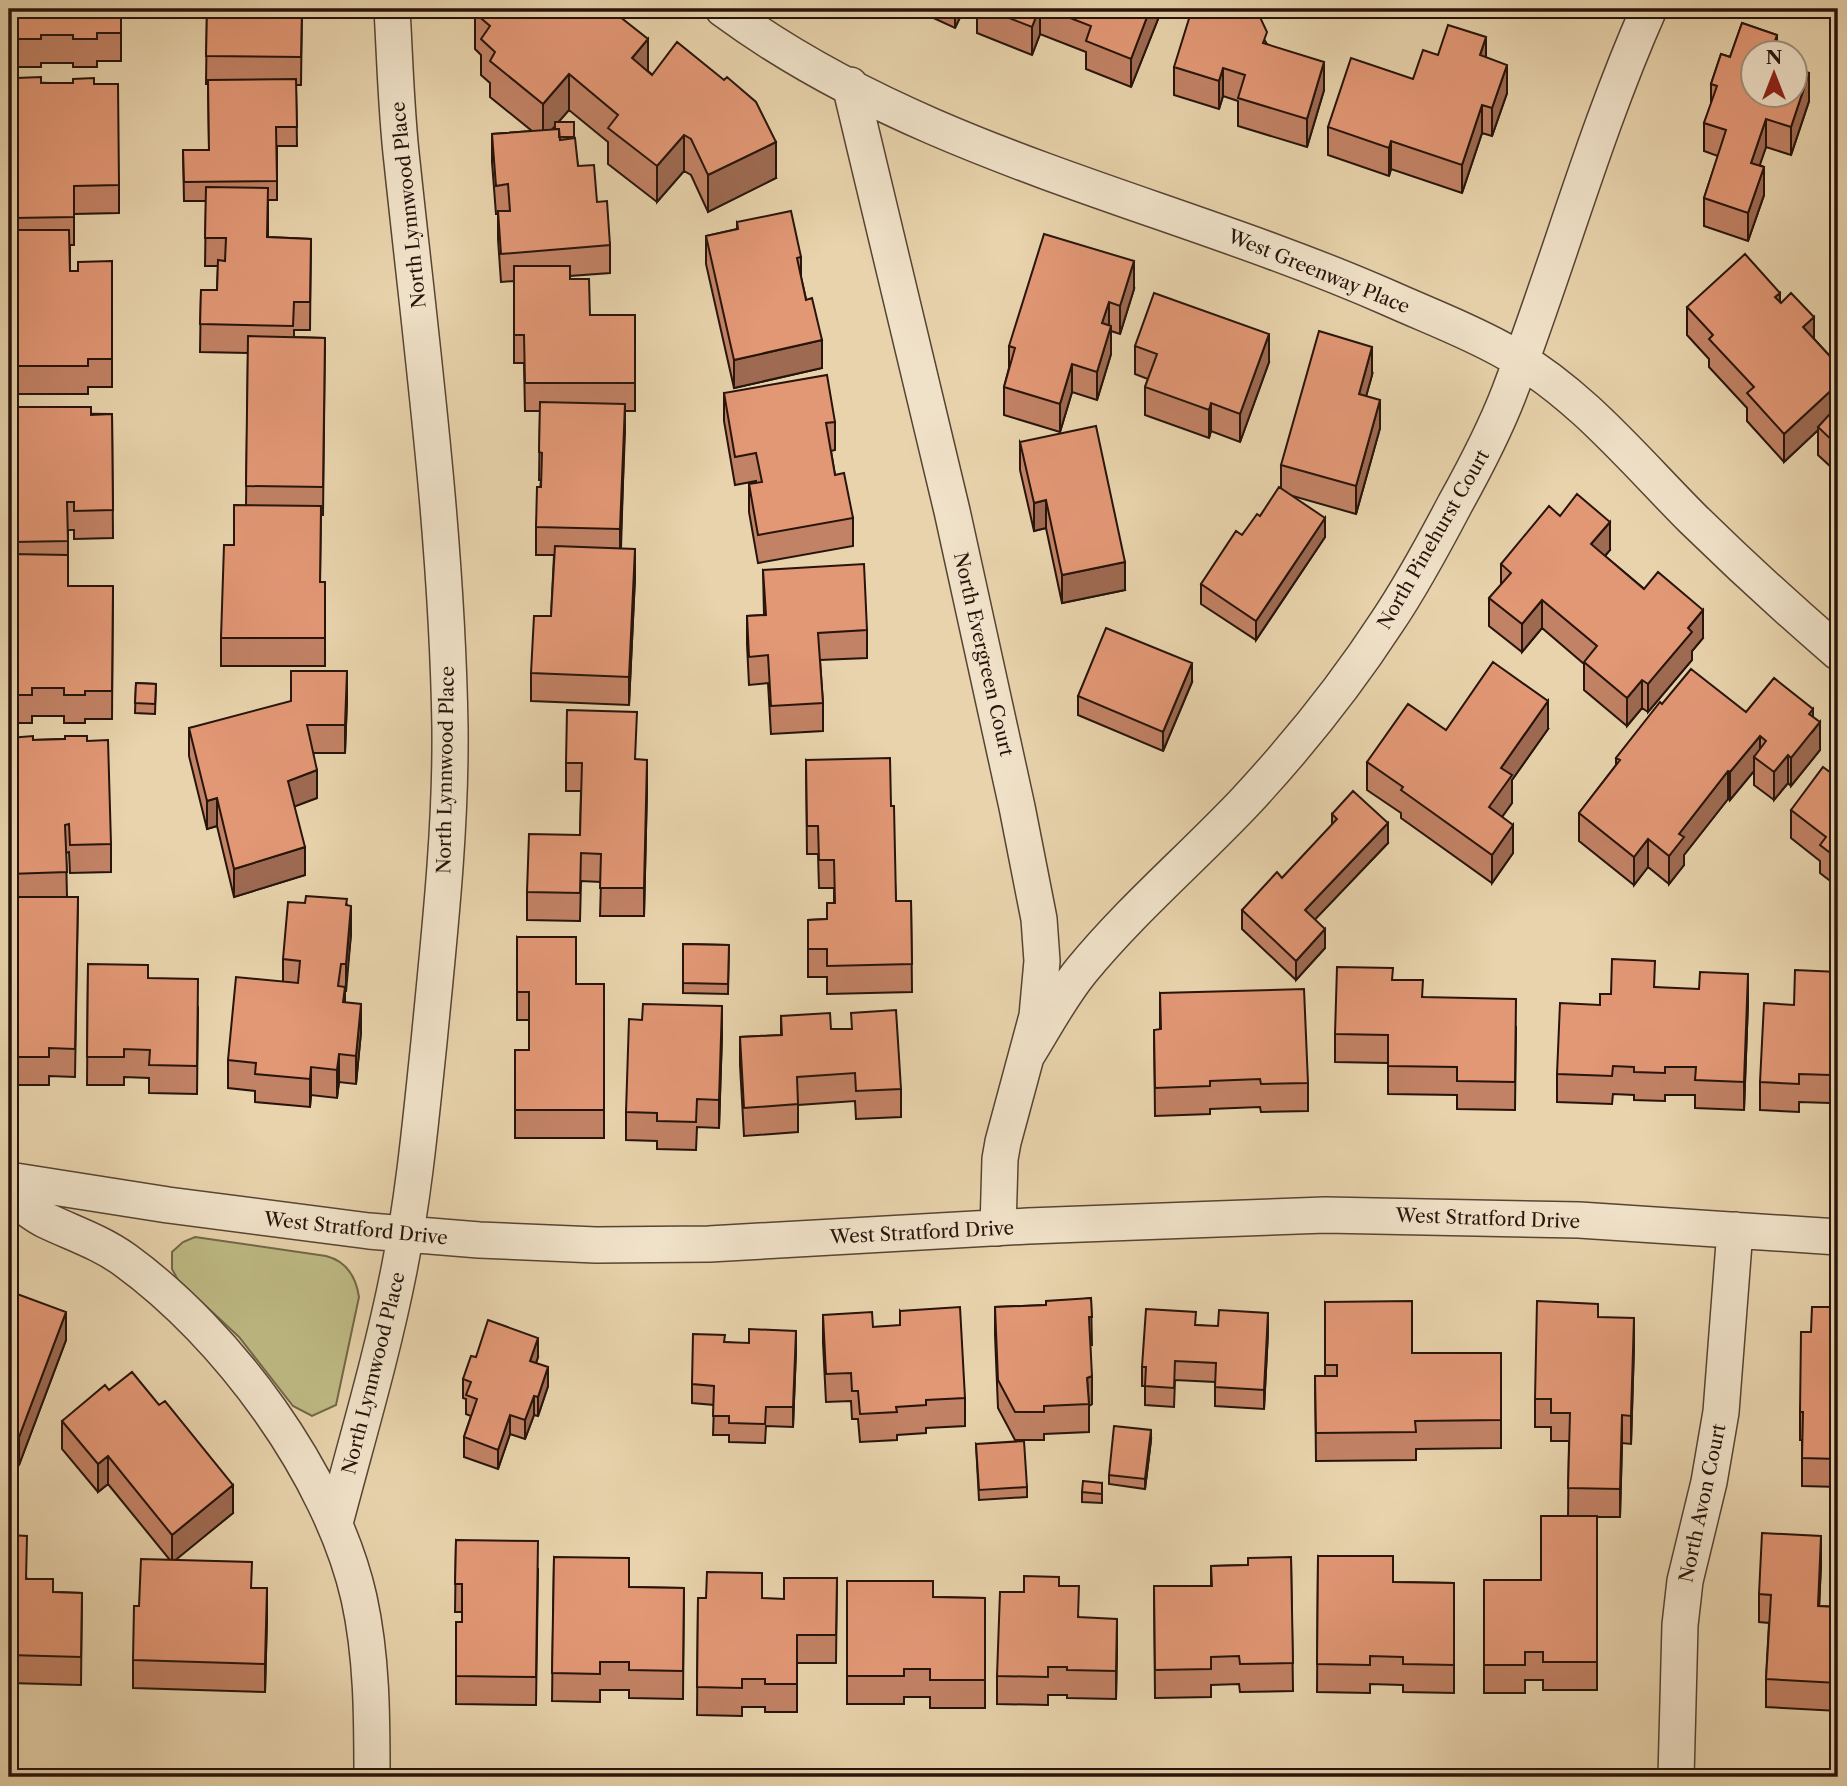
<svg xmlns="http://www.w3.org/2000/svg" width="1847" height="1786" font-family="'Libre Caslon Text',serif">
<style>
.green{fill:#beba84;stroke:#726748;stroke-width:2}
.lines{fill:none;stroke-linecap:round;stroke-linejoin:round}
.minor-casing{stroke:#574433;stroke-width:38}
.minor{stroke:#f0e2c9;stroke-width:35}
.wall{fill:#c28265;stroke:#27140b;stroke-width:2}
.shaded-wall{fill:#9e6a52;stroke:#27140b;stroke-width:2}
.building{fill:#e29775;stroke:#27140b;stroke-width:2}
.labels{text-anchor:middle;stroke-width:5;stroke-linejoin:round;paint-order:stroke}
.street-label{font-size:19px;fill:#27140b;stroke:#f0e2c9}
</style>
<rect width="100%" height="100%" fill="#e8d3ac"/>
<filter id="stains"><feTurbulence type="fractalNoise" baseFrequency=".00286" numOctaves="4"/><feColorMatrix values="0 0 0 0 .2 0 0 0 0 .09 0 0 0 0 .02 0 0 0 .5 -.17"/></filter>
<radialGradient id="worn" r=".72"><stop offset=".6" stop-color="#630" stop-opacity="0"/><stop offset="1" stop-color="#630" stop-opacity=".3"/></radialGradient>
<path class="green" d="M195,1237L326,1256C346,1261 356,1277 359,1297L336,1405L312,1416L293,1406L239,1337L178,1280L172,1269V1252L183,1242Z"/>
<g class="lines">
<defs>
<path id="minor" d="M723,9C921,155 1168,201 1389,298C1429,316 1470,331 1508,353C1579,392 1636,462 1693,519C1740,565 1788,609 1838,652
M850,85L952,511L1017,807L1039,919L1042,961L1037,1016L1003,1142L1000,1159L998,1228
M1027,1055C1045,1026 1060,997 1081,971C1131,910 1191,859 1245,802C1296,747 1346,685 1387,622C1412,585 1434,544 1455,504C1475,468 1494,432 1509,393C1558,265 1594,133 1649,9
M9,1180L168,1205L369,1231L479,1240L596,1245L709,1244L1028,1226L1325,1215L1579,1220L1838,1237
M9,1197C22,1203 32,1214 45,1220C72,1233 100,1242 125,1260C227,1334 331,1474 359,1598C372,1657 372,1717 372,1777
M335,1523C357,1439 382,1356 399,1270C414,1195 421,1118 429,1042C439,938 451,832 450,728C447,538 422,351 402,162C396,111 395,60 392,9
M1676,1777L1680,1625L1685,1581L1709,1482L1721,1412L1735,1230"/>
</defs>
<use href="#minor" class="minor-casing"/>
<use href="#minor" class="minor"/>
</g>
<path class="wall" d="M9,9H121V61H97V67H73V63H41V67H17V60H9Z
M207,9H302L301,85H296L297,146H277V200H268V237L311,239L310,330H294V337L325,338L323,515H321L320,582H325V666H221V638L234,545L246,505L248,353L200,352L201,290H217L218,266H205L206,201H184L183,150H209L208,84H206Z
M476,9H610L648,71L776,178L708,212L691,175L684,171L657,202L608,164V142L569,110L558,122H574V139L578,166L597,202L610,245V273L570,276V279L590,315H635V411H625L621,549L635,577L629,705L531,701V673L551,616L554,555H536V527L541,480H539L540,411H525L524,363H514V281L501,282L498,239V214H496L492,162V134L532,131L490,97V83L481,75V55L475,49V13Z
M914,9H964L955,28Z
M977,9H1162L1131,87L1086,69V52L1040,34L1032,55L977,33Z
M1247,9V11L1267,44L1324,90L1307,147L1238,126V101L1223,96L1219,109L1174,95V67Z
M1742,23L1777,35V52H1753V94H1795V69L1809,73V101L1791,155L1766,147L1759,165L1764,167V195L1748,241L1704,226V198L1718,156L1704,151V123L1711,104V84L1721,54L1730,57Z
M1438,55L1486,57L1507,93L1492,136L1482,133L1462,193L1391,169L1389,176L1328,155V127L1413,79Z
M9,82L94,84L119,185V213L74,214V245H70V271H78L112,261V387H88V394H16V386H9V281H15L14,194H9Z
M737,222L801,257V277L822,368L734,388L706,264V236L737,229Z
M1134,289L1120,334L1111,331V354L1097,400L1072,392L1060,432L1004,415V387L1009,368V346Z
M1780,302L1838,365V503L1831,497L1832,468L1818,455V430L1784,462L1747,421V408L1709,367V359L1687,335V307Z
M1135,346L1269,362L1240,442L1211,431L1209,438L1145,415V387L1148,379L1135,374Z
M1372,375L1366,396L1380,428L1356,514L1293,496L1325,537L1256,640L1201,604V584L1242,535L1260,516L1281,488V465Z
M724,393L835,422V450L831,451L835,475L853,518V546L758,563L749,512V484L756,483V481L735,485L724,421Z
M9,413L112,414L113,538L74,539V530H68V586H113L112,719H85V723H64V716H32V723H10V718H9V605L14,554L13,519H9Z
M1020,442L1125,590L1062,603L1046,528L1034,531L1020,470Z
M1560,516L1610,550L1605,556L1703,638L1692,651V660L1648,712L1642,708L1627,726L1584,690V664L1542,628L1522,652L1489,626V598L1501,585V564Z
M763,570L867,630V658L820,660L823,703V731L771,734L768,683L749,685L747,644V616L764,615Z
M1192,682L1163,751L1078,715V696Z
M136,683L156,684L155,714L135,713Z
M347,699L345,753H313L317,798L294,806L305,875L234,897L217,826L207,829L189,756V728Z
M1662,704L1746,712L1813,716L1820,750L1791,786L1788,783L1774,800L1754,785V771L1730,800L1728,799L1684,855V865L1669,884L1648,867L1634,885L1579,841V813L1616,765V758Z
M1548,729L1512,780V803L1502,817L1513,853L1492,883L1401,818V813L1367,790V762L1446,730Z
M9,738L33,740L65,739L87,741L111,844V872L70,873L69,852L66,853L67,897H78L75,1077L49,1076V1085H9Z
M636,759L647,788L644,916H600L601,882L581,881L580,921L527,920V892L580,835L581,791H566V763Z
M806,760L891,806L896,901H911L912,992L827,994V977H808V920L827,919V903H834V888H819L818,854H807Z
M1838,778V887L1820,873V861L1791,838V810Z
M1332,814L1388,843L1315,919L1325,948L1296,980L1242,929V910L1282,878L1332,825Z
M347,905L351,934L345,992V1003L361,1032L356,1084L339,1082L337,1098L311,1095L310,1107L255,1102V1091L228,1088V1060L283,981V959Z
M517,937L576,984H604V1138H515V1050H529V1020H517Z
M683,944L729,945L728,994L683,993Z
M88,964L148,978L198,1007L197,1094L149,1093V1078L124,1077V1085H87Z
M1838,972V1113H1830V1103L1799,1102V1112L1760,1110V1082L1794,1005Z
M1393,980L1423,997L1516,1027L1515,1110L1457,1109V1095L1388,1094V1063L1335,1062V1034Z
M1655,987L1748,1002L1744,1110L1695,1108V1095H1665V1101L1634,1100V1095L1613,1094L1612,1104L1557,1102V1074L1600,1005L1611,994Z
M1160,993L1308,1083V1111L1261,1112L1260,1107L1210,1109V1114L1155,1116L1154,1030H1160Z
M781,1016L831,1029L901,1089V1117L856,1119L855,1101L798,1105V1132L744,1136L740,1065V1037L781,1035Z
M722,1034L719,1128L697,1127L696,1150L657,1149V1141L626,1140V1112Z
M9,1291L66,1340L19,1465L9,1461Z
M1091,1298L1092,1345H1090L1092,1404L1089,1406V1432L1044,1434V1440H1015L998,1408L995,1335V1307L1046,1305Z
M1325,1302L1412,1353H1501V1448L1416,1449V1460L1316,1461L1315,1376H1325Z
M1838,1307V1487L1802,1486V1440H1800V1412L1811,1332Z
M900,1311L965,1398V1426L926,1428V1433L897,1435V1440L860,1442L858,1419H852L851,1401L826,1402L823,1343V1315L873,1327L900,1326Z
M1598,1317L1634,1346L1631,1444L1622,1443L1620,1517H1597V1690H1543V1680H1525V1693H1484V1580H1541L1568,1516L1569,1441H1551V1427H1535V1399Z
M1196,1325L1268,1332L1264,1409L1215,1406V1382L1175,1380L1174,1407L1145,1405V1386H1142V1367Z
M725,1342L796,1350L793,1427L766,1426L765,1443L729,1442V1435H713L714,1405L692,1403V1384Z
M476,1357H538L536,1363L548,1386L538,1416L534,1415L525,1439L510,1434L498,1469L464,1457V1437L471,1416L466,1414V1399L463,1398V1379Z
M109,1390L233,1513L174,1560L252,1588L267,1616L265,1692L133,1688V1660L139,1606L170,1560L108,1484L98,1492L62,1449V1421Z
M1151,1440L1145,1489L1109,1484V1475Z
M976,1444L1027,1487V1497L979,1500Z
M1102,1483V1503L1082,1502V1492Z
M9,1535L27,1579L53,1592L82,1593L81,1685L9,1683Z
M456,1540L538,1569L536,1705L456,1704V1622H462V1612H455Z
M1318,1556L1393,1582L1454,1583V1693L1403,1692V1685L1370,1684V1693L1317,1692Z
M554,1557L629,1587L684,1588L683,1699L629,1698V1690H600V1702L552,1701Z
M1291,1557L1293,1691L1240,1692L1239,1684L1211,1685V1697L1155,1698L1154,1586H1211V1566L1248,1565Z
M1821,1564L1819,1606L1838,1607V1711L1766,1707V1679L1769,1623L1759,1622V1594Z
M837,1578L836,1663H797V1712H765V1707H742V1716L697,1715L698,1598L784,1599Z
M847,1581L933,1597L985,1598V1708H930V1697H904V1704H847Z
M1059,1586L1079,1617L1117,1647L1116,1699L1067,1698V1695H1048V1705L997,1704V1676L1024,1592Z"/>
<path class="shaded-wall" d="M955,9H964L955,28Z
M1039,9H1040V34L1032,55V27Z
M1150,9H1162L1131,87V59Z
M1777,35V52H1771Z
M1486,37V65L1480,55Z
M648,39V76L632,58Z
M1324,62V90L1307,147V119Z
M1507,65V93L1492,136V108Z
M1223,68V96L1219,109V81Z
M1809,73V101L1791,155V127Z
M569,74V110L543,140V104Z
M1482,105V133L1462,193V165Z
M1766,119V147L1751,191V163Z
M684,135V171L657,202V166Z
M1391,141V169L1389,176V148Z
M776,142V178L708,212V175Z
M1764,167V195L1748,241V213Z
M1134,261V289L1120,334V306Z
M1780,293V321L1775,297Z
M1109,302V330L1102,323Z
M1814,317V345L1803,327Z
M1111,326V354L1097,400V372Z
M1269,334V362L1240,442V414Z
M822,340V368L734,388V360Z
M1372,347V375L1359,422V394Z
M1072,364V392L1060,432V404Z
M1838,384V412L1818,427V430L1784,462V434Z
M1380,400V428L1356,514V486Z
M1211,403V431L1209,438V410Z
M625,404V432L620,557V529Z
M1046,500V528L1034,531V503Z
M1325,518V537L1256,640V621Z
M1610,522V550L1591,572V544Z
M635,549V577L629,705V677Z
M1125,562V590L1062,603V575Z
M1542,600V628L1522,652V624Z
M1703,610V638L1692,651V660L1648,712V684L1688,628Z
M1192,663V682L1163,751V732Z
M347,671V699L345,753V725Z
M1642,680V708L1627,726V698Z
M1548,701V729L1512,780V803L1489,835V807L1501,768Z
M1813,709V731L1820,722V750L1791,786V758L1809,714Z
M1760,736V761L1754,757V771L1730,800V772Z
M1788,755V783L1774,800V772Z
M647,760V788L644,916V888Z
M317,770V798L288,809V781Z
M1728,771V799L1684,855V865L1669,884V856L1679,834Z
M217,798V826L207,829V801Z
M1388,823V843L1305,930V910Z
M1513,825V853L1492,883V855Z
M1648,839V867L1634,885V857Z
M305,847V875L234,897V869Z
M351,906V934L346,992V964Z
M1325,929V948L1296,980V961Z
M1748,974V1002L1744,1110V1082Z
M361,1004V1032L356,1084V1056Z
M722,1006V1034L719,1128V1100Z
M339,1054V1082L337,1098V1070Z
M311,1067V1095L310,1107V1079Z
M66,1312V1340L19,1465V1437Z
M1268,1313V1332L1264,1409V1390Z
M1634,1318V1346L1631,1444V1416Z
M796,1331V1350L793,1427V1407Z
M538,1338V1357L530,1380V1361Z
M548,1367V1386L538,1416V1397Z
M1092,1376V1404L1089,1406L1087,1378Z
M534,1396V1415L525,1439V1420Z
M510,1415V1434L498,1469V1450Z
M1622,1415V1443L1620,1517V1489Z
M1151,1430V1440L1145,1489V1479Z
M108,1456V1484L98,1492V1464Z
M233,1485V1513L172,1563V1535Z
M1821,1536V1564L1818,1634V1606Z
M267,1588V1616L265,1692V1664Z
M1117,1619V1647L1116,1699V1671Z"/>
<path class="building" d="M9,9H121V33H97V39H73V35H41V39H17V32H9Z
M207,9H302L301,57L206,56Z
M478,9H610L648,39L632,58L652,75L677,42L724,80L727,77L756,102L776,142L708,175L691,139L684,135L657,166L608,128L618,115L569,74L543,104L490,61L495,52L481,39L490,26L475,13Z
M986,9H1039L1032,27Z
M1047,9H1150L1131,59L1086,41L1091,26Z
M1192,9H1241L1259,15L1267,32L1263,43L1324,62L1307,119L1238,98L1245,75L1223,68L1219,81L1174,67Z
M1742,23L1777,35L1771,52H1753V94H1795V69L1809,73L1791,127L1766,119L1751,163L1764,167L1748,213L1704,198L1726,130L1704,123L1717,86L1711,84L1721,54L1730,57Z
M1448,25L1486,37L1480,55L1507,65L1492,108L1482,105L1462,165L1391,141L1389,148L1328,127L1351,58L1413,79L1423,50L1438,55Z
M41,77V83H73V79L94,78V84H118L119,185L74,186V217L14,218V166H9V82H17V78Z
M296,79L297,127H276L277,181L184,182L183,150H209L208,80Z
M555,122H574V137H559V129H555Z
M559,129L560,140L575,138L578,166L594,165L597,202L607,201L610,245L501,254L498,211H510L508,184L496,186L492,134Z
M206,187L268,188L267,237L311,239L310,302H294L293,326L200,324L201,290H217L218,260L225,261L226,238H205Z
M791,211L801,257L797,258L806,300L812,298L822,340L734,360L706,236L738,229L737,222Z
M14,230H69L70,271H78V262L112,261V359H88V366H16V358H9V281H15Z
M1044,234L1134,261L1120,306L1109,302L1102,323L1111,326L1097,372L1072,364L1060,404L1004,387L1015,348L1009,346Z
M1745,254L1780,293L1775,297L1781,303L1791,293L1814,317L1803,327L1838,365V384L1784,434L1747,393L1754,387L1709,339L1713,335L1687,307Z
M514,266H570V279H589L590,315H635V383H525L524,335H514Z
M1154,293L1269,334L1240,414L1211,403L1209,410L1145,387L1157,354L1135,346Z
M1319,331L1372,347L1359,394L1380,400L1356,486L1281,465Z
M248,336L325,338L323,487L246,486Z
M827,375L835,422L826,423L835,475L844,473L853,518L758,535L749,484L762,482L756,453L735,457L724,393Z
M540,402L625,404L620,529L536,527L537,487H541L542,453L539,452Z
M1838,405V446L1818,427Z
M15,407H91V415L112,414L113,510L74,511V502H67L68,541L14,542L13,491H9V413H15Z
M1096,426L1125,562L1062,575L1046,500L1034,503L1020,442Z
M1838,462V475L1831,469Z
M1279,487L1325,518L1256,621L1201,584L1236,531L1242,535L1257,514L1260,516Z
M1577,494L1610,522L1591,544L1644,589L1658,572L1703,610L1688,628L1692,632L1648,684L1642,680L1627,698L1584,662L1597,646L1542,600L1522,624L1489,598L1511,573L1501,564L1549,506L1560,516Z
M234,505L321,506L320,582H325V638H221L224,545H234Z
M555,546L635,549L629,677L531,673L534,616H551Z
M10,554L68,555V586H113L112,691H85V695H64V688H32V695H10V690H9V605Z
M864,564L867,630L818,633L823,703L771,706L768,655L749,657L747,616L766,615L763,570Z
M1106,628L1192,663L1163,732L1078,696Z
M1493,662L1548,701L1501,768L1512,775L1489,807L1513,825L1492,855L1401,790L1403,787L1367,762L1408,704L1446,730Z
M1691,669L1746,712L1774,678L1813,709L1809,714L1820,722L1791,758L1788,755L1774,772L1754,757L1766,741L1760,736L1730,772L1728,771L1679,834L1684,837L1669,856L1648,839L1634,857L1579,813L1620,760L1616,758L1660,702L1662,704Z
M291,671H347L345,725H307L317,770L288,781L305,847L234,869L217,798L207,801L189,728L291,701Z
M136,683L156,684L155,704L135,703Z
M567,710L637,712L635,759L647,760L644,888H600L601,854L581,853L580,893L527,892L529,834L580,835L582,763H566Z
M33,736V740L65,739V736H87V741L108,740L111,844L70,845L69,824L65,825L67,872L9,874V738Z
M890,758L891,806H894L896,901H911L912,964L827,966V949H808V920L827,919V903H835L834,860H819L818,826H807L806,760Z
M1823,767L1838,778V859L1820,845L1826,837L1791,810Z
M1353,791L1388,823L1305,910L1325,929L1296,961L1242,910L1277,872L1282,878L1337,819L1332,814Z
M306,896L347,899L346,905L351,906L346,964H341L338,986L345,987L343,1002L361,1004L356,1056L339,1054L337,1070L311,1067L310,1079L255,1074L256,1063L228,1060L236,977L298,983L300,961L283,959L288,902L305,903Z
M9,897H78L75,1049L49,1048V1057H9Z
M517,937H576V984H604V1110H515V1050H529V992H517Z
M683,944L729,945L728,984L683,983Z
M1612,959L1655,961L1654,987L1699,989L1700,972L1748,974L1744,1082L1695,1080L1696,1067H1665V1073L1634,1072V1067L1613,1066L1612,1076L1557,1074L1560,1003L1600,1005V994H1611Z
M88,964L148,965V978L198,979L197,1066L149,1065L150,1050L124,1049V1057H87Z
M1337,967L1393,968L1392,980H1423L1422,997L1516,999L1515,1082L1457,1081V1067L1388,1066V1035L1335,1034Z
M1795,970L1838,972V1085H1830V1075L1799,1074V1084L1760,1082L1764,1003L1794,1005Z
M1304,989L1308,1083L1261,1084L1260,1079L1210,1081V1086L1155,1088L1154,1030L1161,1029L1160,993Z
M643,1004L722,1006L719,1100L697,1099L696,1122L657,1121V1113L626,1112L629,1019L642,1020Z
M896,1010L901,1089L856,1091L855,1073L797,1077L798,1104L744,1108L740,1037L782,1035L781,1016L830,1013L831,1029H852L851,1013Z
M9,1291L66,1312L19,1437L9,1433Z
M1091,1298L1092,1317H1089L1092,1376L1087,1378L1089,1404L1044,1406V1412H1015L998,1380L995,1307L1046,1305V1301Z
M1412,1301V1353H1501V1420L1415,1421L1416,1432L1316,1433L1315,1376H1337V1365H1325V1302Z
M1537,1301L1598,1304V1317L1634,1318L1631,1416L1622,1415L1620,1489L1568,1488L1570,1413H1551V1399H1535Z
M960,1307L965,1398L926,1400V1405L896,1407L897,1412L860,1414L858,1391H852L851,1373L826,1374L823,1315L872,1312L873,1327L900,1325V1311Z
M1812,1307H1838V1459L1802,1458L1803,1412H1800L1801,1332H1811Z
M1146,1309L1196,1312L1195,1325L1218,1326L1219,1310L1268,1313L1264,1390L1215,1387L1216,1363L1175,1361L1174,1388L1145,1386L1146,1367H1142Z
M488,1320L538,1338L530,1361L548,1367L538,1397L534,1396L525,1420L510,1415L498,1450L464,1437L477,1399L466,1395L471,1382L463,1379L471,1356L476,1357Z
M749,1329L796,1331L793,1407H766L765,1424L729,1423V1416H713L714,1386L692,1384L693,1334L725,1335L724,1342L749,1343Z
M132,1372L159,1405L165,1401L233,1485L172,1535L108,1456L98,1464L62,1421L105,1385L109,1390Z
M1114,1426L1151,1430L1145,1479L1109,1475Z
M1024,1441L1027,1487L979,1490L976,1444Z
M1083,1481L1102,1483V1494L1082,1492Z
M1541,1516H1597V1662H1543V1652H1525V1665H1484V1580H1541Z
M1762,1533L1821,1536L1818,1606L1838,1607V1683L1766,1679L1771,1595L1759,1594Z
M9,1535L27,1536L26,1579H53V1592L82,1593L81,1657L9,1655Z
M456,1540L538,1541L536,1677L456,1676V1622H462V1584H455Z
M1318,1556H1393V1582L1454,1583V1665L1403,1664V1657L1370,1656V1665L1317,1664Z
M554,1557L629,1558V1587L684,1588L683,1671L629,1670V1662H600V1674L552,1673Z
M1291,1557L1293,1663L1240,1664L1239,1656L1211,1657V1669L1155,1670L1154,1586H1212L1211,1566L1248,1565V1558Z
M141,1559L252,1562L251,1588H267L265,1664L133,1660L134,1606H139Z
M707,1572L762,1573V1598L784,1599V1578H837L836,1635H797V1684H765V1679H742V1688L697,1687L698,1598H706Z
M1024,1576L1059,1577V1586H1079L1078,1617L1117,1619L1116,1671L1067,1670V1667H1048V1677L997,1676L1000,1592H1024Z
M847,1581H933V1597L985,1598V1680H930V1669H904V1676H847Z"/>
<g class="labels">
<g class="street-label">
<text transform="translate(408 205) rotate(-96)" y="7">North Lynnwood Place</text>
<text transform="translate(1319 271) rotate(22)" y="7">West Greenway Place</text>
<text transform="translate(1433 539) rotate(-60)" y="7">North Pinehurst Court</text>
<text transform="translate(984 654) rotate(77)" y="7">North Evergreen Court</text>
<text transform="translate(445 770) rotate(-89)" y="7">North Lynnwood Place</text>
<text transform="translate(1488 1218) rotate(2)" y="7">West Stratford Drive</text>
<text transform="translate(356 1228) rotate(6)" y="7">West Stratford Drive</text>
<text transform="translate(922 1232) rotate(-3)" y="7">West Stratford Drive</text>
<text transform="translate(373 1373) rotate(-76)" y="7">North Lynnwood Place</text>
<text transform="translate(1702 1503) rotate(-78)" y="7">North Avon Court</text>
</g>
</g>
<rect width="1847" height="1786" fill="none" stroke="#e8d3ac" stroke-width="35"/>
<rect x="10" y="10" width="1826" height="1765" fill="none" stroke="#27140b" stroke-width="3.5"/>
<rect x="18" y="18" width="1812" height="1751" fill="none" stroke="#27140b" stroke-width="2"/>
<g transform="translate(1774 74)"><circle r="33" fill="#f0e2c9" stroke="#a0907d" stroke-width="2"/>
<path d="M0-5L12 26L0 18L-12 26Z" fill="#8f2418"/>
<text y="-10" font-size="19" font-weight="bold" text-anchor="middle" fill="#27140b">N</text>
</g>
<rect width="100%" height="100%" filter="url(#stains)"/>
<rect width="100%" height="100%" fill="url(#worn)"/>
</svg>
